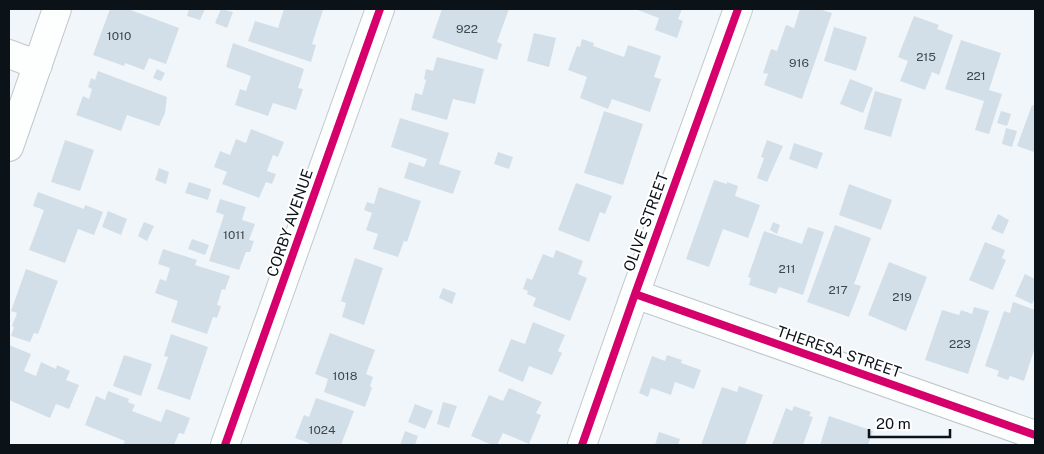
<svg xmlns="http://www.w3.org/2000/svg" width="1044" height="454" font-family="'Public Sans',sans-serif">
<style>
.building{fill:#d3dfe8}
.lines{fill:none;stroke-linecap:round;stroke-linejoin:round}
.minor-casing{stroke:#c2c8cd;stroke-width:30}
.minor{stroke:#fdfefe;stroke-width:28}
.cycleway-casing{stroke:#fff;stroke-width:11}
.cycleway{stroke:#d6006c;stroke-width:8}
.labels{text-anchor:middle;stroke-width:4;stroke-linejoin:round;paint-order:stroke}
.number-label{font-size:12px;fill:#3d464d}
.street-label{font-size:15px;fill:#0b1319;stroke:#fff}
</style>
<rect width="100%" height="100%" fill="#f1f6fa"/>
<path class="building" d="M110,9H128L179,28L166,64L149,58L144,70L125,63L124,66L93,55Z
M189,9H205L200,20L187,16Z
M221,9L233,12L227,28L215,23Z
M284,9L323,10L312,44L316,45L311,62L248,41L255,21L278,28Z
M442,9H509L497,42L502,44L497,60L432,38Z
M635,9H682L678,19L683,21L677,38L655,30L659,18Z
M800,9H819L832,13L802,99L764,85L768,74L763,73L771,49L777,51L786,25L794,28Z
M914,16L939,25L937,29L953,35L939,75L932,72L925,90L900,81L908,61L898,57Z
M834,27L867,37L856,71L824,61Z
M534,33L556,38L549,67L527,61Z
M582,39L594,43L593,46L624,57L628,45L661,56L654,77L661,79L650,112L612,99L608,109L580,98L587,77L568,70L577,46L580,47Z
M961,40L1001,53L989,90L1002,94L989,134L975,130L984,101L945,89Z
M233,43L304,69L298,88L303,89L296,110L273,103L268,116L235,105L240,89L246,91L251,76L226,67Z
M437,57L484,69L475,104L453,99L447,120L411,110L415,93L422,95L426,80L424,79L426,69L433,71Z
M157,69L165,73L161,81L153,78Z
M98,71L167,97L165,113L159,126L127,115L121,131L76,115L83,96L89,99L92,89L88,87L91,78L95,80Z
M850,79L873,88L863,113L840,104Z
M875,91L902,99L891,137L864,129Z
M1032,105L1035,106V147L1034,152L1017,146Z
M604,111L643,124L623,185L584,173Z
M1001,111L1011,114L1007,126L997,123Z
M400,118L449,133L439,164L461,171L453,194L404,178L409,162L424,167L427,159L391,147Z
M1006,128L1017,131L1012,147L1002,144Z
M251,129L284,142L278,157L273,155L267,171L276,174L272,184L266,182L259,198L222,184L227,172L214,167L220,151L230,155L236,139L246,143Z
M65,140L94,150L80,191L51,182Z
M767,140L783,146L767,182L757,178L764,158L761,157Z
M794,143L823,153L817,169L789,159Z
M498,152L513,157L509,169L494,164Z
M159,168L169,172L166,184L155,180Z
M714,180L727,184V182L738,186L735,196L760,205L748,238L723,229L709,267L686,259Z
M189,182L211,189L208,200L185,193Z
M576,183L612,196L605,214L600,212L589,242L558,230Z
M849,184L892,200L881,230L839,215Z
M379,187L421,201L407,242L404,241L398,257L373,249L378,234L366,230L372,213L364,210L367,202L374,204Z
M38,192L84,209L85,205L103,212L94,235L78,229L65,263L29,250L44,210L33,206Z
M220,199L246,207L242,220L255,224L249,240L254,241L250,252H246L239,270L209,261L224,215L216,212Z
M108,211L127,219L121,235L102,227Z
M998,214L1009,220L1003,234L991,229Z
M144,222L154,226L147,241L138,236Z
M773,222L780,225L777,234L770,230Z
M835,225L871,238L854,284L861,286L849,317L807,302Z
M808,227L824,232L803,295L779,287L776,294L749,285L751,278L748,277L764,231L802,244Z
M192,239L209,245L205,255L188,249Z
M985,242L1005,250L1002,258L1006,260L993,290L969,280Z
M163,249L197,260L195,265L230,276L225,290L222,289L217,305L221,306L217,318L213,317L207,334L171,322L178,301L155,293L160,279L166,281L170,268L158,264Z
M556,250L583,261L578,274L587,278L570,321L533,306L536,298L527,294L528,291L523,289L527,278L532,280L543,254L553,258Z
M355,258L383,268L364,325L342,317L346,303L341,301Z
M889,262L927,277L906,331L868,315Z
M26,269L58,281L38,334L34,333L30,342L11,336L14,327L12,326L17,313L11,311Z
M1025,274L1035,279V298L1032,304L1015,296Z
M443,288L456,293L452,304L439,298Z
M1013,302L1035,310V347L1024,381L1010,376L1008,380L997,376L999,371L985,366L1004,311L1010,313Z
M974,307L989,311L968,374L925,360L942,310L959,315L961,310L972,314Z
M533,322L565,335L558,351L562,353L552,375L529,366L523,382L498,371L511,339L525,344Z
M330,333L375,350L366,374L373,377L370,386L372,388L365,407L324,392L328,379L315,374Z
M171,334L208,347L190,400L157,389L168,357L164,356Z
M9,345L31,354L24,371L36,376L41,362L56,369L57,365L70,371L66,380L79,385L69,409L56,404L50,418L9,400Z
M124,355L152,364L141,396L113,386Z
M667,355L682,360L681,363L701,370L694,389L675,382L671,395L651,388L648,397L639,393L652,356L665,361Z
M739,386L763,395L745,445H701L722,387L737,392Z
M509,388L542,402L536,413L541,415L529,444L503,433L497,445H492L471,436L489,395L503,401Z
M108,391L129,399L128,402L135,405L132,411L161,422L166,409L190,418L184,434L179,433L174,445H123L125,441L85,425L96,396L105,400Z
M316,398L354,411L341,445H308L309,443L295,438L304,415L309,417Z
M443,402L457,406L449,428L437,424Z
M415,404L433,411L425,429L408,422Z
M794,406L811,412L809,416L813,417L803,445H772L786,408L792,411Z
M829,416L873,431L868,445H820Z
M405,431L418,436L415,445H400Z
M659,432L680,439L678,445H655Z"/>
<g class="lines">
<defs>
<path id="minor" d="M9,54L38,65
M9,147L57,9
M635,294L1035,435
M225,445L380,9
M582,445L635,294L738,9"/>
</defs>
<use href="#minor" class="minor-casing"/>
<use href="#minor" class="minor"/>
<defs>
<path id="cycleway" d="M635,294L1035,435
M225,445L380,9
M582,445L635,294L738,9"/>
</defs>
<use href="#cycleway" class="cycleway-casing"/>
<use href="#cycleway" class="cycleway"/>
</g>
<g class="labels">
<g class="number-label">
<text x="467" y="33">922</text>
<text x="119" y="40">1010</text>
<text x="926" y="61">215</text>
<text x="799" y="67">916</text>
<text x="976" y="80">221</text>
<text x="234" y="239">1011</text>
<text x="787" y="273">211</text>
<text x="838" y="294">217</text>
<text x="902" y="301">219</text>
<text x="960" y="348">223</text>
<text x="345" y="380">1018</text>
<text x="322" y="434">1024</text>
</g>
<g class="street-label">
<text transform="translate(646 222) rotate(-70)" y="5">OLIVE STREET</text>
<text transform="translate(290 223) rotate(-71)" y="5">CORBY AVENUE</text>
<text transform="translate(839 352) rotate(19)" y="5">THERESA STREET</text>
</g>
</g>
<rect width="1044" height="454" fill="none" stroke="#0b1319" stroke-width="20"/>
<path d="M869 429v8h81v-8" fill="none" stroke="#0b1319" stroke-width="2.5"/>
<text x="876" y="429" font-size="15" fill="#0b1319" stroke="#ffffff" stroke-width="4" paint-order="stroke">20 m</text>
</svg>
